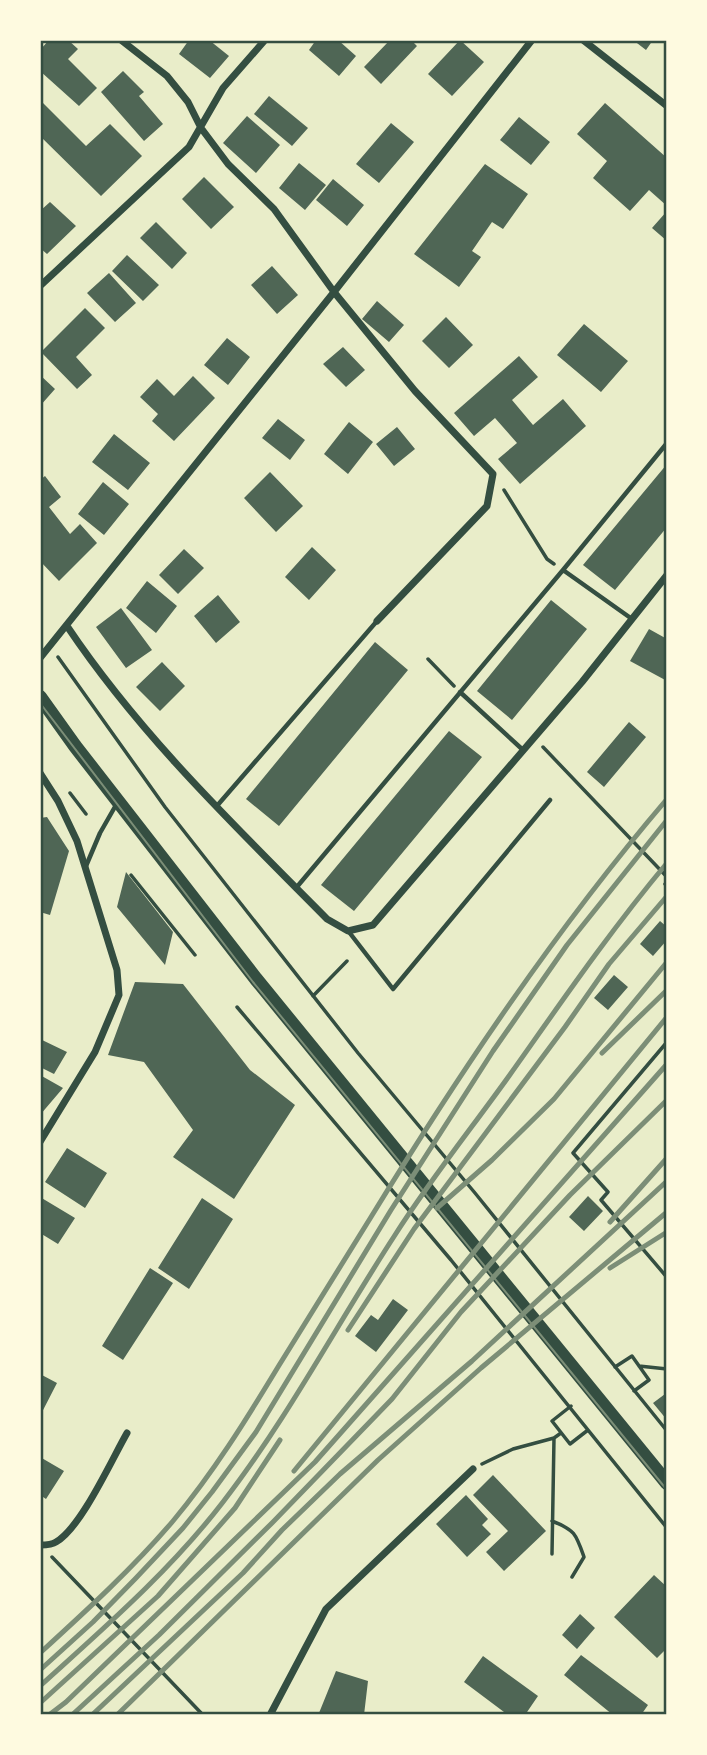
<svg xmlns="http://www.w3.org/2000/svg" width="707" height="1755" font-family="Raleway,sans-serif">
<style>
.building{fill:#4f6655}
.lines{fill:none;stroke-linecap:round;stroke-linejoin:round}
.path{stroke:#344e41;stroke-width:3.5}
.service{stroke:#344e41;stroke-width:4.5}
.minor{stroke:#344e41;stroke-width:7}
.primary{stroke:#344e41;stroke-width:14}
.tram{stroke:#7c8e77;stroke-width:2}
.rail{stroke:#7c8e77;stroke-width:5}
.neatline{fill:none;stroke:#344e41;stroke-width:2.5}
</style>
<rect width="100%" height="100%" fill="#e9edc9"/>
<path class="building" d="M49,40H68L78,49L68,59L97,88L79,106L40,71V50Z
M189,40H209L229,56L210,78L179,54Z
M316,40H338L356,56L339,76L309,50Z
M390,40H411L417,46L381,84L364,67Z
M460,40L484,62L452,96L428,74Z
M633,40H653L646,50Z
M123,71L144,92L139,96L163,124L144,141L101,92Z
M269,96L308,128L292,146L254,114Z
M42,102L86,146L110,124L142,156L101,196L40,136V104Z
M605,103L667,158V206L649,190L630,211L593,178L607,161L577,134Z
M247,116L280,145L256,173L223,143Z
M519,117L550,142L531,165L500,140Z
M391,123L414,142L379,183L356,164Z
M299,163L326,185L305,210L279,188Z
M485,164L528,194L503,229L492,222L472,251L481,257L459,287L414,254Z
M204,177L234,207L211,229L182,199Z
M333,179L364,205L347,226L316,200Z
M50,202L76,226L47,254L40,248V211Z
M667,211V241L652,228Z
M156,222L187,253L172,269L140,238Z
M127,255L159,285L143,301L112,271Z
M272,266L298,295L277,314L251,285Z
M109,273L136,303L115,322L87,293Z
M377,301L404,325L389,342L362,319Z
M85,308L105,328L76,357L92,375L77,389L41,352Z
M446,317L473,345L449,368L422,341Z
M584,324L628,361L601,392L557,355Z
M227,338L250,357L228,385L204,365Z
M343,347L365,370L346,387L323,364Z
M519,356L538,377L512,400L533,425L563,399L586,426L520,484L498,459L517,443L495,418L474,436L454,413Z
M40,375L55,389L40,406Z
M193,376L215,398L174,441L152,421L158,414L140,397L157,379L174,396Z
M278,419L305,440L290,460L262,438Z
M349,422L373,442L348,474L324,454Z
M397,427L415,449L394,466L376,444Z
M114,434L150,463L128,490L92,462Z
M667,464V527L615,590L583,565Z
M270,472L303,506L276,532L244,498Z
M45,476L61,497L49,507L70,534L80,524L97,543L59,581L40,561V480Z
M103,482L129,504L104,535L78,514Z
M312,547L336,570L309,600L285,577Z
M184,549L204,568L178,594L159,575Z
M147,581L177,606L156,633L126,608Z
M218,595L240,622L216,643L194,616Z
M551,600L587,629L512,720L477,691Z
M121,608L152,650L126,668L96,627Z
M649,629L667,639V681L630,661Z
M375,642L408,670L279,826L246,799Z
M162,662L185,686L160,711L136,687Z
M629,722L646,737L604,787L587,772Z
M449,731L482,757L354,911L321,885Z
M47,817L69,851L50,915L40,912V818Z
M126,872L173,932L165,965L117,907Z
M660,921L667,927V940L653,956L640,944Z
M614,975L628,987L608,1010L594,998Z
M135,982L183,984L250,1070L295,1105L234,1199L173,1157L193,1130L144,1062L108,1055Z
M40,1039L67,1052L54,1074L40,1067Z
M40,1075L63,1088L40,1115Z
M67,1148L107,1173L85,1208L45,1182Z
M588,1196L603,1211L584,1231L569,1217Z
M40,1197L75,1218L58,1244L40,1233Z
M202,1198L233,1219L189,1289L158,1268Z
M150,1268L173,1283L123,1360L102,1346Z
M393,1299L408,1310L376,1352L355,1336L371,1315L378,1320Z
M40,1374L57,1383L40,1416Z
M665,1394H667V1420L653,1403Z
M40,1457L64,1471L46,1499L40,1495Z
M493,1475L546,1531L504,1571L486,1552L508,1531L473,1495Z
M466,1495L488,1519L482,1525L491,1534L467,1557L436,1524Z
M654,1575L667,1587V1648L657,1658L614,1617Z
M580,1614L595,1628L577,1649L562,1635Z
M581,1655L648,1705L641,1715H613L564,1675Z
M483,1656L538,1696L525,1715H508L464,1682Z
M336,1671L368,1681L364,1715L319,1713Z"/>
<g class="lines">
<path class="path" d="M504,490L547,559L554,564
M58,657L165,807L358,1053L475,1193L667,1431
M428,659L454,686
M543,747L667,877
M70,793L86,814
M131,875L195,955
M665,884L667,887
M313,996L347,961
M237,1007L451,1260L667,1528
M667,1042L573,1153L608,1192L601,1200L665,1275L667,1273
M639,1366L667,1369
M615,1367L632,1356L649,1380L634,1391
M571,1406L552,1421L570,1444L588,1430
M482,1464L513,1449L554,1438L561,1433
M552,1521C575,1530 576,1534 584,1557L572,1577
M552,1554L554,1438
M52,1557L203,1715"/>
<path class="service" d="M563,570L632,619
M460,692L523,750
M216,807L377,621
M86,866L100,833L116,805
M296,888L563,570L667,443
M349,932L393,989L550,800"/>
<path class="minor" d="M121,40L167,76L188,102L201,128L228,164L274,209L334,292L415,391L493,474L487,506L377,621
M583,40L667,106
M40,286L189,147L223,88L265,40
M67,626C140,735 235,826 327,919L348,931L373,925L582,682L667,575
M40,658L334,292L532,40
M40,773L58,801L77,841L117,970L119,995L95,1052L40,1142
M40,1545C45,1545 52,1545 56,1542C81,1528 112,1459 127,1433
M270,1715L326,1609L473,1469"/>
<path class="primary" d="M40,697L75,746L256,979L667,1483"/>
<path class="tram" d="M40,703L253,982L667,1490"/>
<path class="rail" d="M602,1053L667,990
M437,1208L492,1160L554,1099L667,962
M610,1222L667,1158
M610,1268L667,1232
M348,1330L414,1229L565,1027L609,964L667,896
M294,1471L667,1017
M40,1653C86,1611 133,1568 173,1521C213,1473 246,1420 278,1367C309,1317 340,1267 371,1217C460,1072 556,929 667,799
M40,1670L93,1622L136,1578L183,1528L212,1492L256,1432L391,1210L493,1051L567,945L667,820
M40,1686C104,1628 170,1571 223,1502C288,1418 337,1324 395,1235C430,1180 471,1129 509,1076C560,1004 610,931 667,863
M40,1703L158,1596L235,1508L280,1440
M49,1715L66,1702L315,1462L667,1064
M72,1715L159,1635L273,1522L392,1399L461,1312L570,1195L667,1100
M92,1715L243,1573L282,1530L340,1474L472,1361L667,1181
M117,1715L378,1460L481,1368L667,1212"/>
</g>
<rect width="707" height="1755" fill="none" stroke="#fefae0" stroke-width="84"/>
<rect x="42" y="42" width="623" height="1671" class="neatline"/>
</svg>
